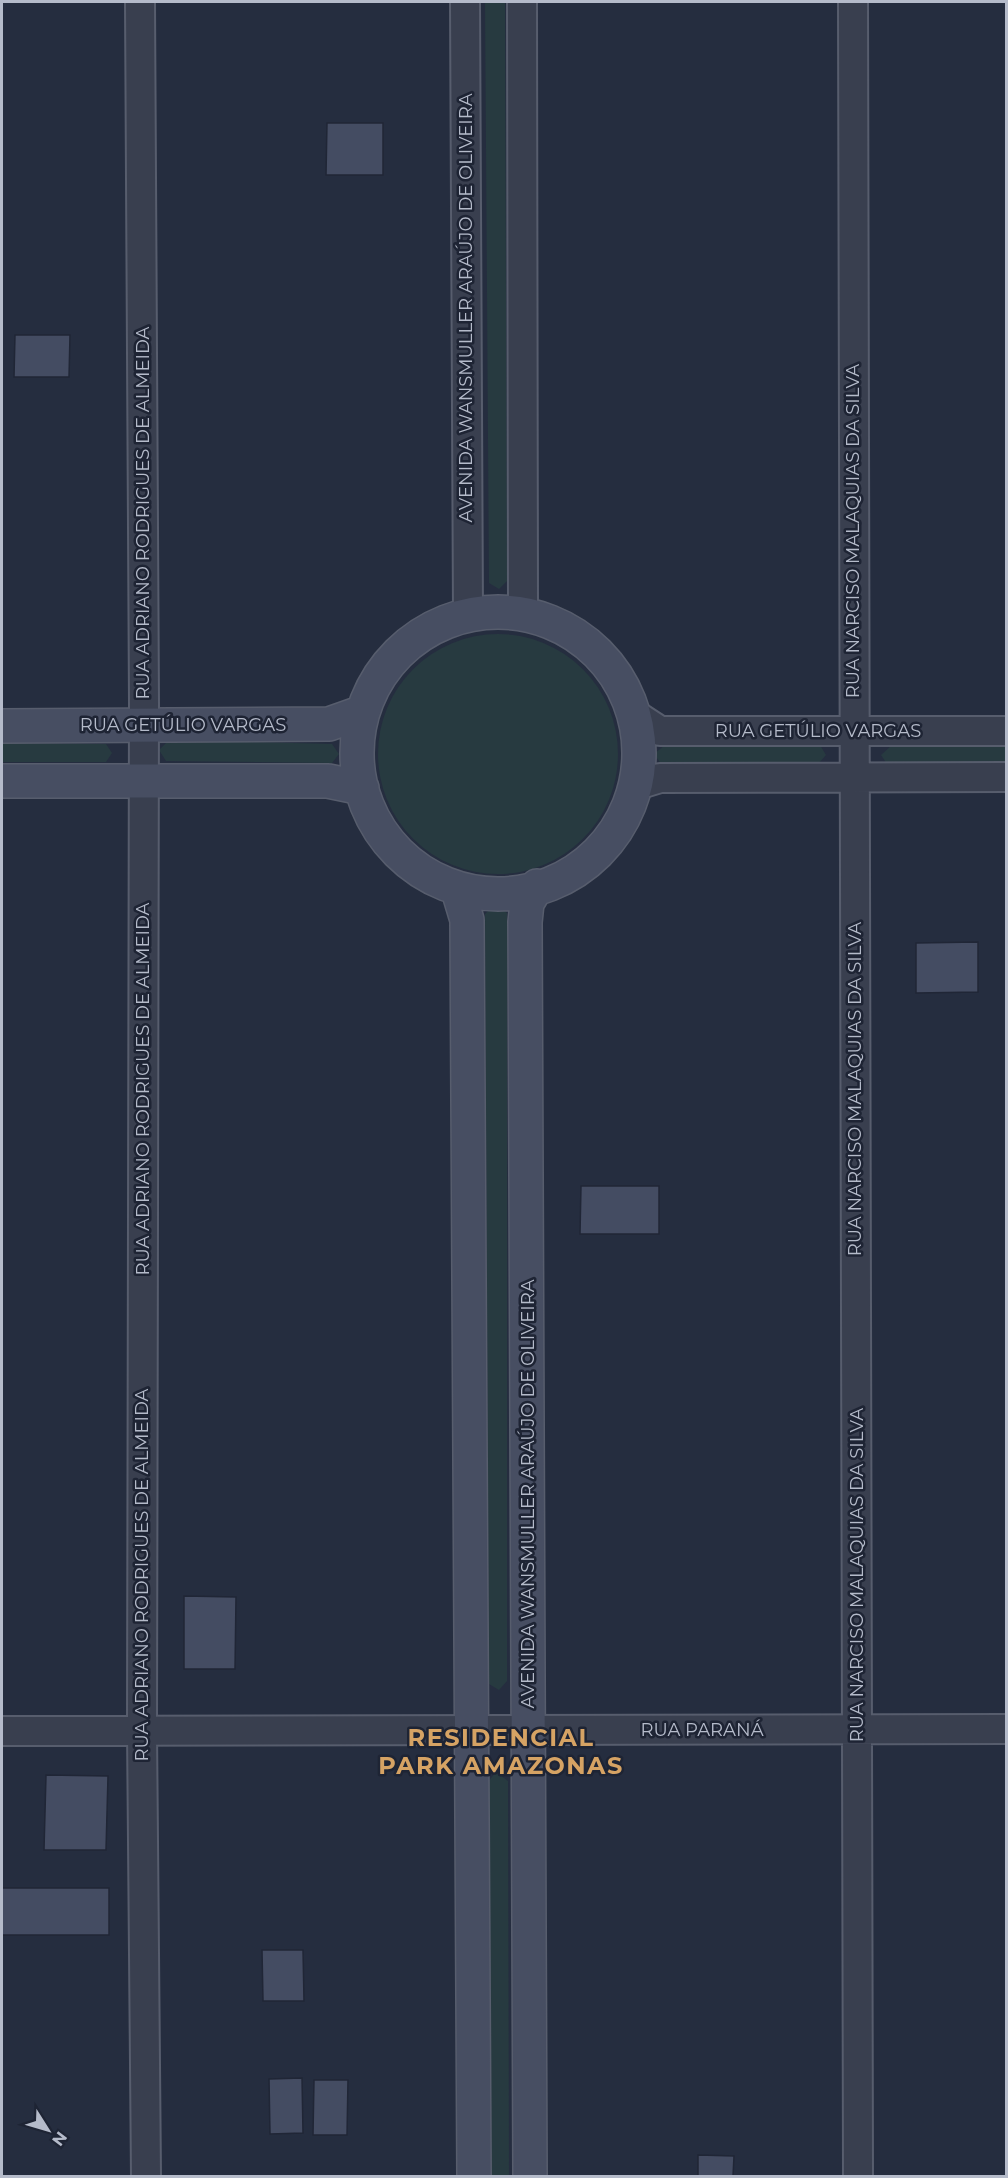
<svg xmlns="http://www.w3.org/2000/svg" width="1008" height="2178" font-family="Montserrat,sans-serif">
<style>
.green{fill:#273a40}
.building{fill:#444c62;stroke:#202636;stroke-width:1.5}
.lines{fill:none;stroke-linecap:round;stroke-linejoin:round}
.street-casing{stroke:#575d6d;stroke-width:32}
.secondary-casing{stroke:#575d6d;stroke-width:36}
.street{stroke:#393f4f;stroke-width:28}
.secondary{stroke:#474e62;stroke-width:33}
.labels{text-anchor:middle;stroke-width:5;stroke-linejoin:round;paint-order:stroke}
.street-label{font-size:18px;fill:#b5bbca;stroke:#1e2434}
.district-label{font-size:24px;font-weight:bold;letter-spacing:1.5px;fill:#d6a364;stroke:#1e2434}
</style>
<rect width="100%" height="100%" fill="#252d3f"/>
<path class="green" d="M485,2H505L507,581L499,589L489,583Z
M378 754a120 120 0 1 1 240 0a120 120 0 1 1-240 0Z
M169,740L332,744L339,754L332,763L166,761L159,750Z
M2,743L106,744L112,753L106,762H2Z
M665,745H820L826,755L819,763L662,765L654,754Z
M892,745H1006V765L889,767L881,755Z
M495,904L507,913V1681L499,1690L489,1684L485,914Z
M496,1772L508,1781L509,2176H490L487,1783Z"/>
<path class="building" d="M327,123H383V175H326Z
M15,335H70L69,377H14Z
M978,942V992L916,993V943Z
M581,1186H659V1234H580Z
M184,1596L236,1597L235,1669H184Z
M46,1775L108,1776L106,1850H44Z
M2,1888H109V1935H2Z
M262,1950H303L304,2001H263Z
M302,2078L303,2133L270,2134L269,2079Z
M314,2080H348L347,2135H313Z
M698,2155L734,2156L733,2176H698Z"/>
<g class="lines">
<defs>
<path id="street" d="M140,2L144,703L142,1730L146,2176
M465,2L468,614
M522,2L523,613
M853,2L858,2176
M634,714L660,731H1006
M634,786L660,778L1006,777
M2,1731L1006,1729"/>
<path id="secondary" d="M357 753a141 141 0 1 1 282 0a141 141 0 1 1-282 0Z
M2,726L329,724L363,712
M2,781H328L362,788
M458,890L467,920L474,2176
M530,2176L525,922L527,903L537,886"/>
</defs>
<use href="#street" class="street-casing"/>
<use href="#secondary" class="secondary-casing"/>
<use href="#street" class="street"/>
<use href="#secondary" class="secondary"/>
</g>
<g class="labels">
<g class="street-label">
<text transform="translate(466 308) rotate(-90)" y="6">AVENIDA WANSMULLER ARAÚJO DE OLIVEIRA</text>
<text transform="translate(143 513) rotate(-90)" y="6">RUA ADRIANO RODRIGUES DE ALMEIDA</text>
<text transform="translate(853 531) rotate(-90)" y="6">RUA NARCISO MALAQUIAS DA SILVA</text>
<text x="183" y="731">RUA GETÚLIO VARGAS</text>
<text x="818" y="737">RUA GETÚLIO VARGAS</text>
<text transform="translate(143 1089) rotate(-90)" y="6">RUA ADRIANO RODRIGUES DE ALMEIDA</text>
<text transform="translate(855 1089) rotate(-90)" y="6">RUA NARCISO MALAQUIAS DA SILVA</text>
<text transform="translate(528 1494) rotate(-90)" y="6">AVENIDA WANSMULLER ARAÚJO DE OLIVEIRA</text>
<text transform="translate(142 1575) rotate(-90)" y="6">RUA ADRIANO RODRIGUES DE ALMEIDA</text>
<text transform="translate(857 1575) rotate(-90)" y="6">RUA NARCISO MALAQUIAS DA SILVA</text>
<text x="702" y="1736">RUA PARANÁ</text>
</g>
<g class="district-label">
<text x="501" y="1746">RESIDENCIAL<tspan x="501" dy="28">PARK AMAZONAS</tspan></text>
</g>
</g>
<rect width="1008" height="2178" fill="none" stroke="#b5bbca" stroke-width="6"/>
<g transform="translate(48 2130) rotate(127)" stroke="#1e2434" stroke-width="4.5" paint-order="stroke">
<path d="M0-4.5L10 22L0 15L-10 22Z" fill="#b5bbca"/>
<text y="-9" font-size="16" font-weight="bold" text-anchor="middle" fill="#b5bbca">N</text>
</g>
</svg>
